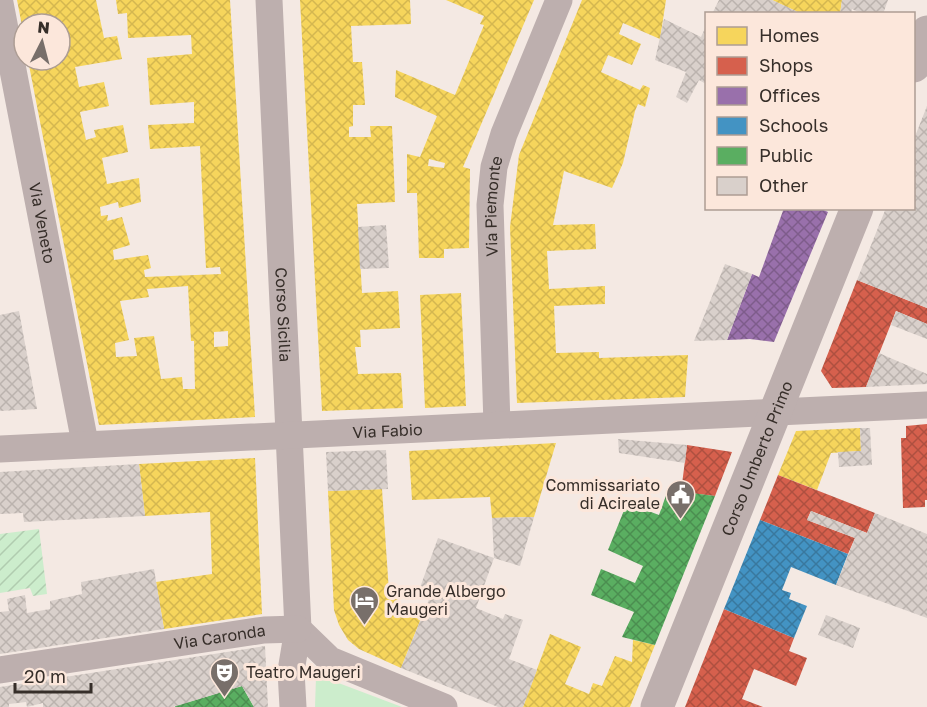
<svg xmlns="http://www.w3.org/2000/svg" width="927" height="707" font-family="'Golos Text',sans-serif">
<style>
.park{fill:#ccedcc}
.garden{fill:url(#garden-furrows)}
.homes{fill:url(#homes-cross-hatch);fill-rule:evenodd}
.shops{fill:url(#shops-cross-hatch)}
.offices{fill:url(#offices-cross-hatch)}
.schools{fill:url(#schools-cross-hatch)}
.public{fill:url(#public-cross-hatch)}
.building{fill:url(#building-cross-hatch)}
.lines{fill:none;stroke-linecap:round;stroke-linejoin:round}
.minor{stroke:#bdafae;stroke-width:27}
.tertiary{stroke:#bdafae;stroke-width:33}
.labels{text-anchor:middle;stroke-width:6;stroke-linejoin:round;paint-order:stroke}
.street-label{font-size:16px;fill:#362e29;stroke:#fce7db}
.poi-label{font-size:16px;fill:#362e29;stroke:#fce7db;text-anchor:start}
</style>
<defs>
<pattern id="garden-furrows" width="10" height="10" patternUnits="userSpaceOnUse" patternTransform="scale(1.5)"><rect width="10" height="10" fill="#ccedcc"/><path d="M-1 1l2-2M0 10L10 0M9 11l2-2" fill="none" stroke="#b0ccaf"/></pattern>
<pattern id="homes-cross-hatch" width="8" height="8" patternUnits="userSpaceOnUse" patternTransform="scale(1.5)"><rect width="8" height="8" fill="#f6d55c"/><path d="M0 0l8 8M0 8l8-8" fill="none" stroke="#d4b750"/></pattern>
<pattern id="shops-cross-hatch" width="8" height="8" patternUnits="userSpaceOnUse" patternTransform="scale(1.5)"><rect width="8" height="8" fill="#d6604d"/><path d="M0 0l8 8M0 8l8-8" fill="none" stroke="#ae5040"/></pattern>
<pattern id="offices-cross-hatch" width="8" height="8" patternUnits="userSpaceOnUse" patternTransform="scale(1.5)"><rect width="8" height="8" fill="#9970ab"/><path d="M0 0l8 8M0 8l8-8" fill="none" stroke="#7e5c8b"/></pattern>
<pattern id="schools-cross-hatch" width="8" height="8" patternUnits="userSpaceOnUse" patternTransform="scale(1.5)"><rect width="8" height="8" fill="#4393c3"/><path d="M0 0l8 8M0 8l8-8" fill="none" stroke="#39789e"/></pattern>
<pattern id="public-cross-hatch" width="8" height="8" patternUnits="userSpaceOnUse" patternTransform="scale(1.5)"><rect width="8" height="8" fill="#5aae61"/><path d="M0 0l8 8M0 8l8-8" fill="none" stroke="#4b8e50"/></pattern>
<pattern id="building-cross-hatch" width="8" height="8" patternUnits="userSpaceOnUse" patternTransform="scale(1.5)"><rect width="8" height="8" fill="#d9d0cb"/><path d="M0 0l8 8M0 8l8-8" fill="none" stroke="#bbb3ae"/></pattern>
</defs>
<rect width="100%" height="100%" fill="#f4e9e3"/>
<path class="park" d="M320,676L402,707H315L316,677Z"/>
<path class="garden" d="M39,529L47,594L33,596L30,588L0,593V534Z"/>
<path class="homes" d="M17,0H96L104,38L117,36L122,59L75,67L79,87L104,82L109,106L80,112L86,140L96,137L94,130L123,125L128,152L102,158L107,184L139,178L141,202L119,208L118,202L100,207L101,216L108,215L107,221L122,217L130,245L113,250L114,260L148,255L151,268L144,270L145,277L221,274L220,267L206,268L200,146L150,149L148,125L194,123V102L150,105L147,58L192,54L191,35L128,38L127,13L118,14L116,0H230L255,417L99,425L28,60H60V24H24L23,31ZM188,286L191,341H194L195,389H183L182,377L161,379L154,336L134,338L137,356L116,357L115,343L129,340L120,301L149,297L147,289ZM228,331V346L214,347V332Z
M300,0H410L411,24L351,26L353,62H362L365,105H353V126L349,127V137H371L370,126H392L395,202L357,204L362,293L398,291L400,328L360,330L361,347H355L358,374L401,373L403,408L322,411Z
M446,0H534L463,167L470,169L469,248L444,249V258H419L417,193H407V154L420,157L437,116L395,97L396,70L455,95L484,25L480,24L484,16ZM429,159L445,163L444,168L428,166Z
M582,0H666L660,39L623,23L619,34L641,44L632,65L608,55L601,72L640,90L643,85L650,88L645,107L638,104L635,111L623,163L612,188L564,171L553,225L595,224L596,249L547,251L549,289L605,286V304L554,306L556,353L599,352V358L688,355L685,397L517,403L510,227L519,155Z
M772,0H842L840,14H802Z
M461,293L466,406L425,408L420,295Z
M860,428L861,451L831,453L817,490L778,475L796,431Z
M556,443L534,517L492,518L490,497L412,500L409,451Z
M255,458L262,614L164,629L156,582L212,574L210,512L145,516L139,464Z
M382,489L389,592L398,595L399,602L397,608L422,616L401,668L359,649L348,640L339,625L334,610L328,491Z
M550,634L581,647L565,684L589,694L593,683L602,686L615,656L632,662L633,640L655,645L630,707H523Z"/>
<path class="shops" d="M857,280L927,308V324L896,311L866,387L832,388L821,371Z
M927,424V500H925V507L903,508L901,438H906V426Z
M687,445L732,452L715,496L681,492Z
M778,475L875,513L867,533L811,511L807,520L855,538L848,554L760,520Z
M724,609L794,638L789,651L807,658L796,686L754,669L742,699L763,707H685Z"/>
<path class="offices" d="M784,208H819L828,212L774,342L750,339L727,340L752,274L759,277Z"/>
<path class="schools" d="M760,520L848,554L836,585L791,567L782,590L791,593L789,599L807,606L794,638L724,609Z"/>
<path class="public" d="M668,490L715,496L655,645L622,637L634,612L591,595L601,569L635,583L643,566L608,550L627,503L659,515Z
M242,686L254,707H175V706Z"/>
<path class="building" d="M719,0H772L796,11L794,14H712Z
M842,0H888L883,14H862L852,9L851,14H840Z
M664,19L701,37L706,26V84L699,80L687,103L676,97L686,72L655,60Z
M927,106V308L857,280L886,208H914V139Z
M386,225L389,268L360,269L358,227Z
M725,264L752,274L727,340L694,341Z
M19,311L37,409L0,411V315Z
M896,311L927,324V339L891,325Z
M879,353L927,374V384L866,387Z
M860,428H870L872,465L839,467L838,452L861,451Z
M618,439L687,445L685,463L619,453Z
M386,450L388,489L328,491L326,452Z
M139,464L145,516L24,522L23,513L0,514V472Z
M811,511L867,533L875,513L927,534V618L836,585L855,538L807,520Z
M534,517L520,566L494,558L492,518Z
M438,538L494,558L476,608L503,619L505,614L523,620L509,659L537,670L523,707H498L401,668L430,597L418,593Z
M154,569L164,629L0,654V612L9,611L7,599L25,595L27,613L50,609V601L82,594L81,582Z
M826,615L860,628L853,648L818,635Z
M265,646L268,707H254L242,686L173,707H43V703L27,707L26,702L9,704V707H0V687Z"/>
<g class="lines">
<g class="minor">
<path id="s1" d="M269,0L298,629L291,671L293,707"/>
<path id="s2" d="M0,3L85,443"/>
<path id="s3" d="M497,425L490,205L494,167L504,134L559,0"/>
<path id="s4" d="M0,449L927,405"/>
<path d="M298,629L330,660L444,707"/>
<path id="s5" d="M0,670L264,630L298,629"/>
</g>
<g class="tertiary">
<path d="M914,66L927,32"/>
<path id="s6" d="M657,707L857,208"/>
</g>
</g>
<defs>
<symbol id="civic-pin" viewBox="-11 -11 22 30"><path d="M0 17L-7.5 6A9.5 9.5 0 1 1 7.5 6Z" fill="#786f6a" stroke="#fce7db"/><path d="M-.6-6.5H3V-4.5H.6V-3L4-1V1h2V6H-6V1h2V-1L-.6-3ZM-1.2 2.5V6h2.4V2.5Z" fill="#fff"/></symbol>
<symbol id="hotel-pin" viewBox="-11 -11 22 30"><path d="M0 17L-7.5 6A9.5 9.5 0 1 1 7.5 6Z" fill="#786f6a" stroke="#fce7db"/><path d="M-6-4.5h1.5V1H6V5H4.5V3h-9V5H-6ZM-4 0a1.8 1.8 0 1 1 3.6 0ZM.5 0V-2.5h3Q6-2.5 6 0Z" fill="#fff"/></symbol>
<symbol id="theatre-pin" viewBox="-11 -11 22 30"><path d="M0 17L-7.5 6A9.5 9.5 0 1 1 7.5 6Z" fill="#786f6a" stroke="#fce7db"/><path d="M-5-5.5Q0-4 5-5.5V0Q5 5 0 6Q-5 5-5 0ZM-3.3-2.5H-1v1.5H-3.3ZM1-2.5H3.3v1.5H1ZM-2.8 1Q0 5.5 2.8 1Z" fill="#fff"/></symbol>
</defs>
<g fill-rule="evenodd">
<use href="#civic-pin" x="664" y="478" width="33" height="45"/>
<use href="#hotel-pin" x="348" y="584" width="33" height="45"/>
<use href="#theatre-pin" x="208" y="656" width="33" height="45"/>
</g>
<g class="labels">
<g class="street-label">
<text dy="6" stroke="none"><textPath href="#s3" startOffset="219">Via Piemonte</textPath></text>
<text dy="6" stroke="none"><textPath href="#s2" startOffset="224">Via Veneto</textPath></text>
<text dy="6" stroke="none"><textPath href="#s1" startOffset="315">Corso Sicilia</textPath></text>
<text dy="6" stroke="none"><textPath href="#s4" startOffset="388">Via Fabio</textPath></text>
<text dy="6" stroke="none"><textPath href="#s6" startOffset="268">Corso Umberto Primo</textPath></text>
<text dy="6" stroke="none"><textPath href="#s5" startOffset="222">Via Caronda</textPath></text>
</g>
<g class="poi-label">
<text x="660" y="491" text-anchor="end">Commissariato<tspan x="660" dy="18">di Acireale</tspan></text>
<text x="386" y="597">Grande Albergo<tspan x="386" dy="18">Maugeri</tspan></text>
<text x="246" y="678">Teatro Maugeri</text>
</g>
</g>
<rect x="705" y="12" width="210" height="198" fill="#fce7db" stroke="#ad9d94" stroke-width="1.5"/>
<rect x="717" y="27" width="30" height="18" fill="#f6d55c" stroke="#ad9d94" stroke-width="1.5"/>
<text x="759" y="42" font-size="18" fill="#362e29">Homes</text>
<rect x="717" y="57" width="30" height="18" fill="#d6604d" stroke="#ad9d94" stroke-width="1.5"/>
<text x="759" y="72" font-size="18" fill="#362e29">Shops</text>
<rect x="717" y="87" width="30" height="18" fill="#9970ab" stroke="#ad9d94" stroke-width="1.5"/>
<text x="759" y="102" font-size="18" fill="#362e29">Offices</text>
<rect x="717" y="117" width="30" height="18" fill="#4393c3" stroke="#ad9d94" stroke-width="1.5"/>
<text x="759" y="132" font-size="18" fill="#362e29">Schools</text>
<rect x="717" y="147" width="30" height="18" fill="#5aae61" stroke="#ad9d94" stroke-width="1.5"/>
<text x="759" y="162" font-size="18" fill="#362e29">Public</text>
<rect x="717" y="177" width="30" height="18" fill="#d9d0cb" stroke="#ad9d94" stroke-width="1.5"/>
<text x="759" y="192" font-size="18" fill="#362e29">Other</text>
<g transform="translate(42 42) rotate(6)"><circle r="28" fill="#fce7db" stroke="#ad9d94" stroke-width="1.5"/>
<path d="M0-4.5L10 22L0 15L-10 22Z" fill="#786f6a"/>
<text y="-9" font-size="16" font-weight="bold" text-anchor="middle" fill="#362e29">N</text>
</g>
<path d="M15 683v9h76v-9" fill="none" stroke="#362e29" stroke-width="3"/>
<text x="24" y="683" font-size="18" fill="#362e29" stroke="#fce7db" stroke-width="4.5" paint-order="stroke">20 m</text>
</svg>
